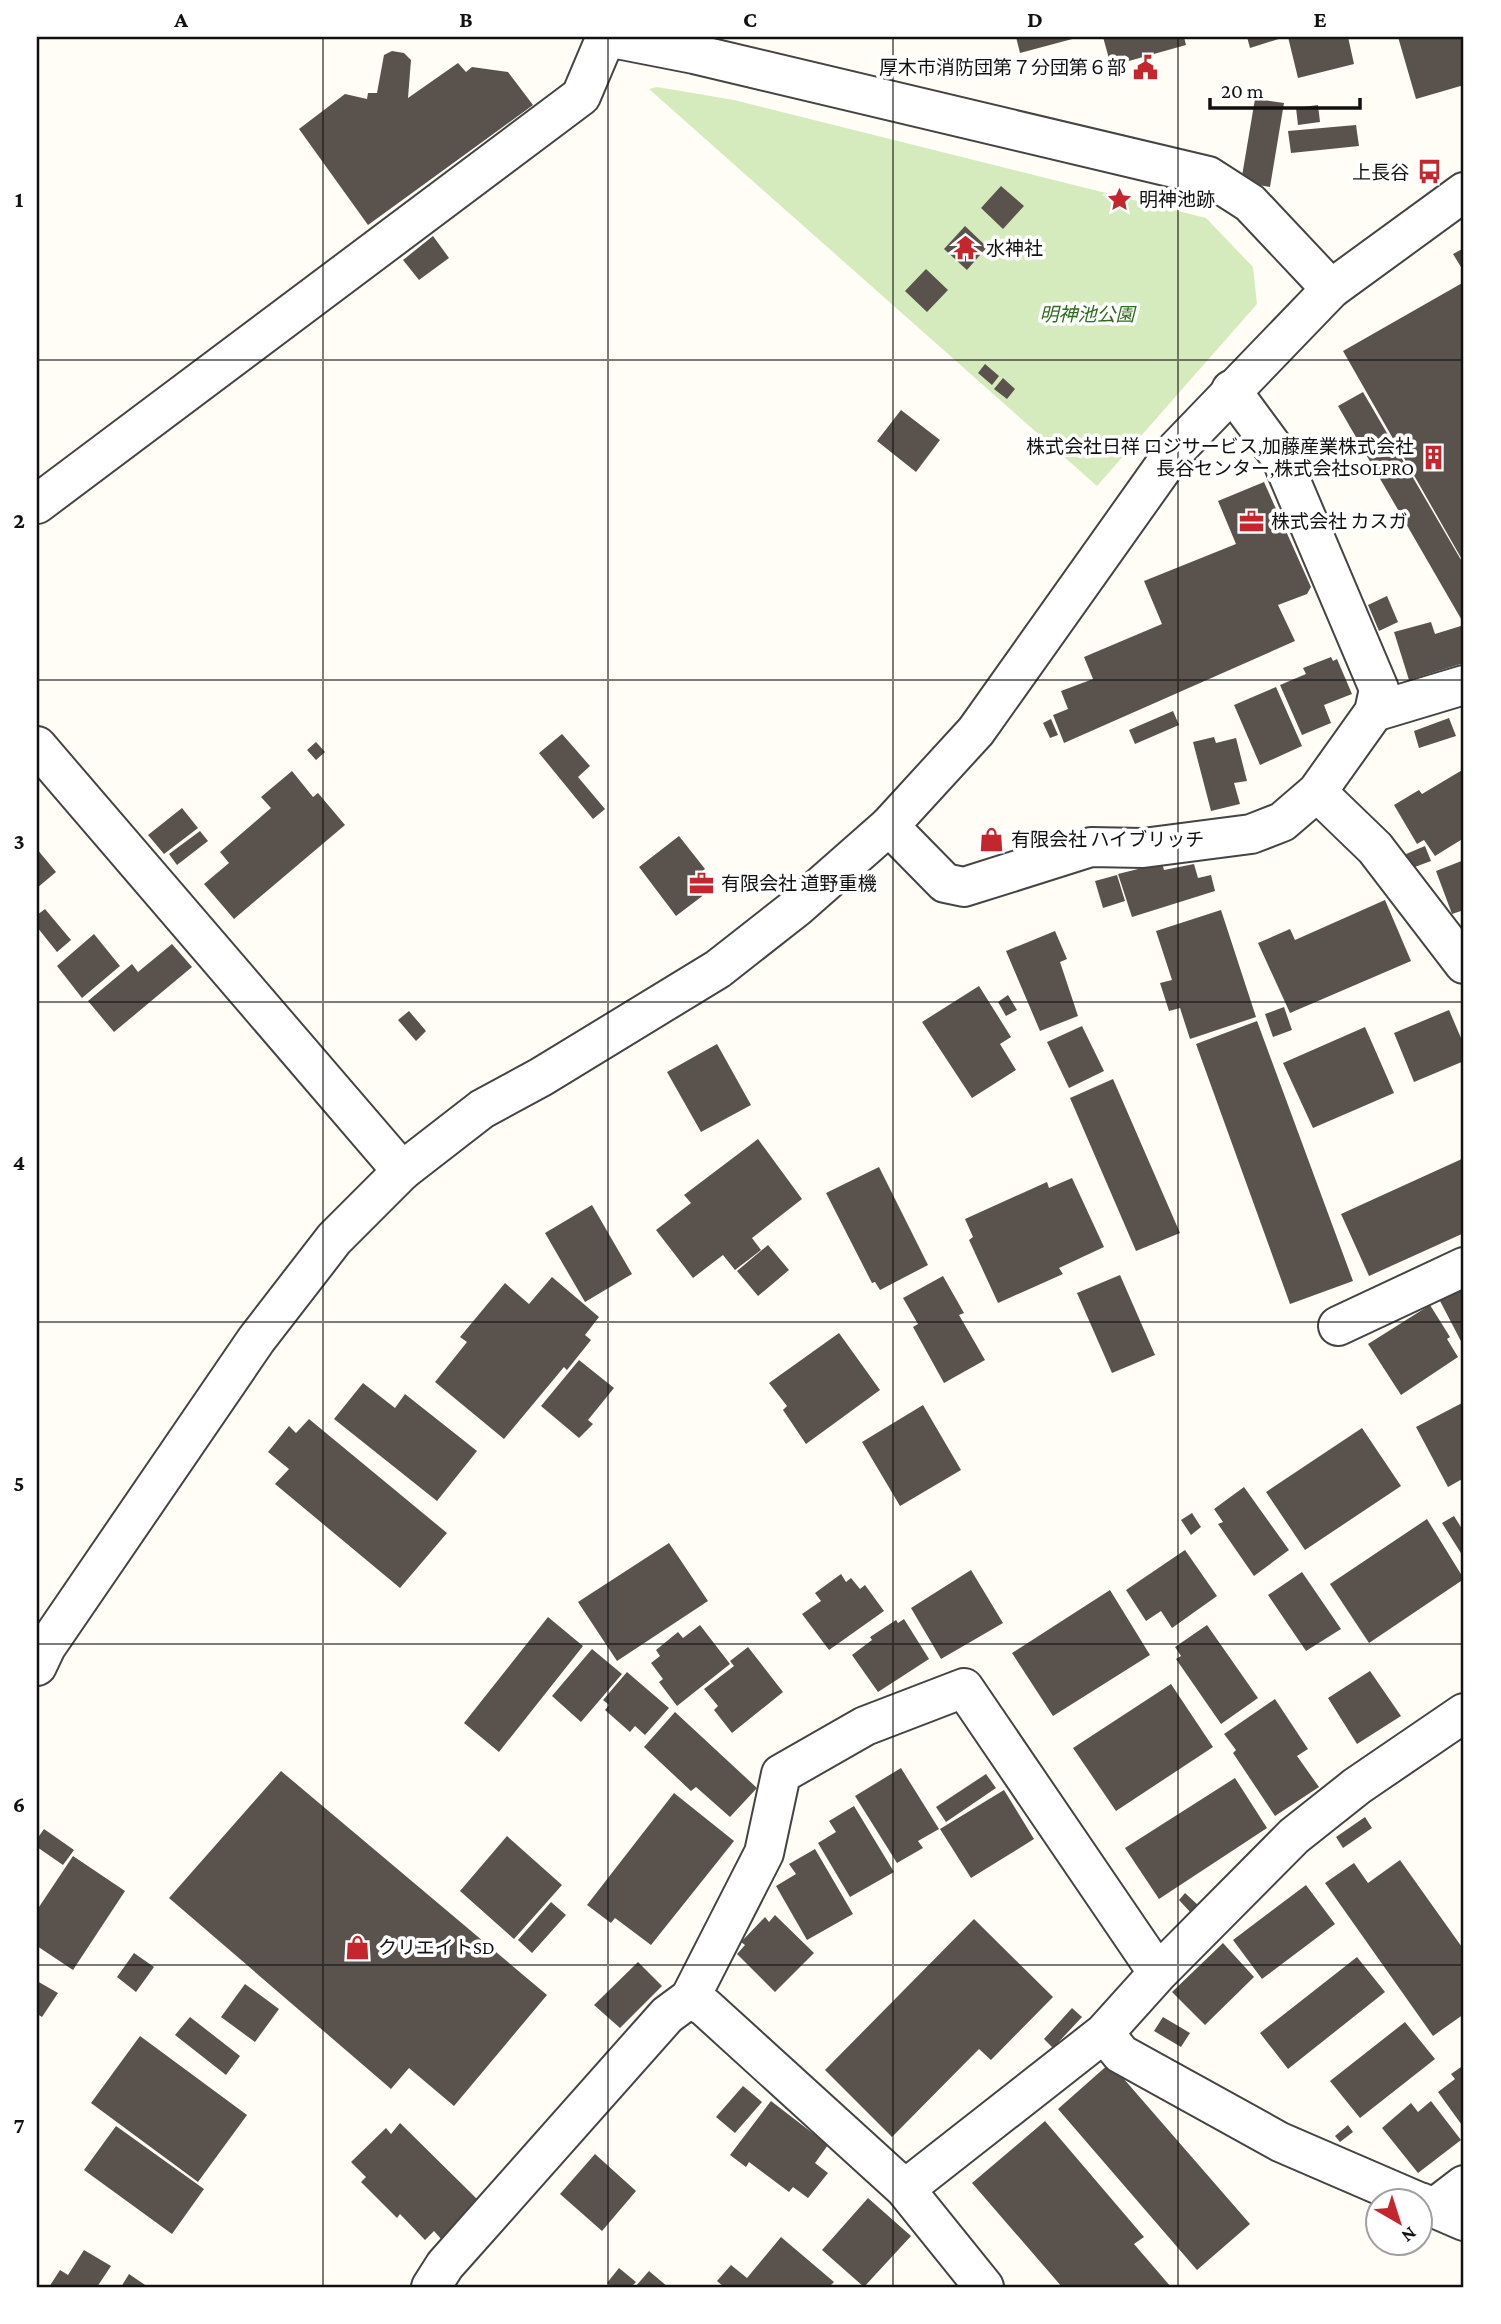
<svg xmlns="http://www.w3.org/2000/svg" width="1501" height="2324" font-family="'Crimson Pro','Noto Sans JP',serif">
<style>
.green{fill:#d5ebbd}
.building{fill:#5a524d}
.lines{fill:none;stroke-linecap:round;stroke-linejoin:round}
.minor-casing{stroke:#444;stroke-width:42}
.tertiary-casing{stroke:#444;stroke-width:42}
.minor{stroke:#fff;stroke-width:38}
.tertiary{stroke:#fff;stroke-width:38}
.grid{fill:none;stroke:#111;stroke-width:2;stroke-opacity:0.55}
.labels{text-anchor:middle;stroke-width:7;stroke-linejoin:round;paint-order:stroke}
.poi-label{font-size:19px;fill:#111;stroke:#fff;text-anchor:start}
.park-label{font-size:19px;font-style:italic;fill:#2f6b1f;stroke:#fff}
.neatline{fill:none;stroke:#111;stroke-width:2.5}
.grid-label{font-size:23px;text-anchor:middle;font-weight:bold;fill:#111}
</style>
<rect width="100%" height="100%" fill="#fffdf5"/>
<path class="green" d="M657,87L734,100L1206,218L1253,267L1257,304L1097,486L649,89Z"/>
<path class="building" d="M1016,37H1076V38L1020,53Z
M1103,37H1184L1186,45L1111,66Z
M1247,37H1285L1250,48Z
M1288,37H1348L1354,64L1298,78Z
M1398,37H1464V85L1416,99Z
M392,51L404,53L411,60L408,98L458,63L466,72L472,67L508,72L533,105L368,225L299,129L345,94L367,99L368,93H377L384,55Z
M1255,99L1284,103L1270,187L1241,182Z
M1318,105L1320,122L1298,125L1296,108Z
M1356,125L1359,146L1291,153L1288,131Z
M1001,186L1024,206L1003,229L981,208Z
M965,226L987,247L967,270L944,249Z
M433,236L449,258L419,280L403,260Z
M1464,248V272L1453,254Z
M926,269L948,290L927,312L905,291Z
M1464,282V563L1343,351Z
M985,364L999,376L992,385L978,373Z
M1003,378L1015,389L1007,399L994,389Z
M1363,392L1464,565V624L1338,406Z
M901,410L940,440L916,472L877,441Z
M1264,482L1311,587L1307,594L1278,605L1295,641L1064,743L1053,715L1068,709L1061,691L1093,679L1084,657L1162,624L1144,581L1236,544L1218,501Z
M1387,596L1398,622L1379,631L1368,605Z
M1431,622L1435,634L1464,625V663L1409,680L1394,632Z
M1331,657L1333,661L1337,659L1352,694L1324,705L1331,723L1302,735L1280,685L1306,674L1303,668Z
M1276,687L1302,746L1260,765L1234,705Z
M1173,711L1179,725L1135,744L1129,730Z
M1449,718L1456,736L1419,748L1414,731Z
M1051,719L1058,735L1050,738L1043,723Z
M562,734L590,766L578,777L605,809L593,819L539,753Z
M1214,737L1216,743L1236,738L1247,781L1234,783L1240,804L1211,811L1193,742Z
M316,742L325,752L316,760L307,750Z
M1464,769V838L1435,856L1424,840L1417,844L1394,805L1419,790L1422,794Z
M292,771L313,797L318,793L345,825L234,919L204,884L229,863L220,852L271,808L261,797Z
M182,808L198,828L164,854L148,835Z
M200,831L208,841L177,865L169,854Z
M679,836L705,869L697,875L709,891L676,916L639,867Z
M1425,846L1431,861L1412,868L1406,854Z
M37,849L56,872L37,888Z
M1464,860V910L1452,914L1436,871Z
M1162,863L1164,870L1194,864L1198,878L1211,875L1215,891L1132,917L1118,874Z
M1117,875L1125,901L1103,908L1095,881Z
M1385,900L1411,961L1290,1013L1258,943L1290,929L1295,940Z
M45,909L71,940L57,952L37,927V915Z
M1221,910L1256,1017L1190,1039L1180,1008L1169,1011L1160,983L1172,980L1156,931Z
M1055,931L1067,959L1060,962L1078,1016L1040,1031L1006,951Z
M94,934L120,966L82,998L57,966Z
M172,944L192,967L114,1032L88,1001L132,964L138,972Z
M979,986L1011,1037L1000,1044L1016,1070L972,1098L922,1022Z
M1008,995L1017,1010L1006,1016L998,1002Z
M1284,1007L1292,1030L1273,1037L1265,1014Z
M1449,1010L1464,1045V1061L1414,1082L1394,1033Z
M409,1011L426,1031L416,1041L398,1020Z
M1257,1021L1353,1281L1290,1304L1196,1044Z
M1082,1026L1104,1071L1069,1088L1047,1042Z
M1365,1027L1394,1093L1313,1128L1283,1063Z
M717,1044L751,1105L701,1132L667,1072Z
M1113,1079L1180,1233L1136,1251L1070,1098Z
M758,1139L802,1199L752,1238L761,1250L735,1270L723,1255L693,1278L656,1230L691,1203L684,1195Z
M1464,1158V1233L1369,1276L1341,1214Z
M879,1167L928,1265L880,1290L875,1282L872,1283L826,1193Z
M1072,1178L1104,1247L1059,1268L1063,1274L998,1303L969,1240L973,1237L965,1219L1047,1182L1049,1188Z
M592,1205L632,1274L585,1302L545,1233Z
M768,1245L789,1270L758,1296L737,1271Z
M1120,1275L1155,1355L1112,1373L1077,1293Z
M943,1276L964,1313L959,1315L985,1360L944,1383L913,1327L918,1324L903,1298Z
M552,1277L599,1317L585,1335L591,1340L567,1370L564,1367L504,1439L435,1382L467,1342L460,1337L505,1283L529,1304Z
M1464,1286V1347L1439,1299Z
M1430,1305L1450,1337L1447,1339L1458,1357L1401,1395L1368,1344Z
M839,1333L880,1390L806,1444L783,1410L787,1406L769,1383Z
M579,1360L614,1388L588,1420L593,1424L579,1438L541,1406Z
M363,1383L395,1408L405,1394L477,1451L437,1501L334,1419Z
M1464,1402V1478L1448,1487L1416,1427Z
M923,1405L961,1470L900,1506L862,1442Z
M309,1419L447,1533L400,1588L275,1484L289,1469L268,1452L289,1426L296,1433Z
M1362,1428L1401,1486L1305,1550L1266,1492Z
M1244,1487L1289,1550L1254,1576L1218,1524L1223,1522L1214,1509Z
M1192,1513L1201,1527L1191,1535L1181,1520Z
M1454,1516L1464,1532V1558L1442,1523Z
M1427,1519L1464,1579L1369,1643L1330,1584Z
M669,1543L708,1601L617,1661L578,1602Z
M1185,1550L1217,1596L1172,1628L1161,1611L1146,1621L1126,1590Z
M971,1570L1003,1623L941,1659L911,1608Z
M1302,1572L1341,1629L1306,1651L1268,1595Z
M841,1574L846,1582L851,1578L860,1589L865,1585L884,1611L829,1650L802,1614L821,1601L815,1593Z
M1110,1590L1150,1655L1053,1716L1012,1653Z
M548,1617L583,1646L499,1752L464,1723Z
M904,1619L929,1659L878,1692L852,1655L872,1640L870,1637L896,1620L898,1623Z
M700,1625L730,1664L677,1706L659,1682L663,1679L651,1663L660,1656L656,1650L678,1632L683,1638Z
M1207,1625L1258,1698L1221,1724L1176,1659L1181,1656L1175,1647Z
M748,1647L783,1692L732,1733L714,1710L718,1706L704,1689L734,1666L730,1661Z
M592,1649L622,1674L581,1722L552,1696Z
M1370,1671L1401,1716L1357,1744L1328,1698Z
M627,1672L669,1708L645,1735L635,1726L630,1732L605,1710L609,1705L603,1700Z
M1171,1684L1213,1747L1116,1811L1073,1748Z
M1275,1699L1308,1749L1297,1756L1319,1787L1275,1816L1233,1753L1236,1750L1224,1734Z
M675,1712L757,1788L730,1817L696,1787L691,1791L644,1747Z
M901,1768L939,1829L918,1841L923,1848L897,1863L855,1796Z
M281,1771L547,1995L454,2106L409,2068L391,2089L169,1898Z
M986,1774L996,1788L946,1822L936,1807Z
M1235,1778L1267,1828L1159,1899L1125,1848Z
M1004,1790L1034,1839L971,1878L940,1829Z
M674,1793L734,1841L651,1945L615,1918L611,1923L587,1905Z
M854,1806L894,1872L850,1897L818,1843L836,1832L829,1821Z
M1365,1817L1372,1828L1343,1848L1336,1837Z
M44,1829L74,1850L63,1865L37,1847V1839Z
M507,1836L562,1885L514,1939L460,1891Z
M815,1849L853,1914L807,1940L776,1886L796,1874L789,1864Z
M73,1856L125,1891L73,1970L37,1946V1910Z
M1400,1860L1464,1950V2014L1433,2036L1325,1883L1354,1863L1368,1883Z
M1306,1885L1335,1924L1262,1979L1233,1940Z
M1185,1893L1199,1906L1192,1914L1179,1900Z
M551,1902L566,1915L532,1953L518,1940Z
M775,1915L814,1953L775,1992L737,1954L745,1945L741,1942L765,1917L769,1922Z
M974,1919L1053,1997L991,2060L979,2049L892,2137L825,2070Z
M1223,1943L1254,1977L1205,2025L1172,1992Z
M134,1953L154,1967L136,1992L117,1977Z
M1357,1957L1385,1992L1288,2069L1260,2033Z
M638,1962L662,1986L620,2028L594,2005Z
M37,1981L58,1993L42,2017L37,2014Z
M245,1984L279,2009L255,2042L221,2017Z
M1072,2008L1082,2017L1053,2048L1044,2039Z
M190,2017L240,2056L226,2075L175,2035Z
M1163,2017L1190,2033L1181,2047L1154,2031Z
M1405,2022L1435,2059L1360,2118L1330,2081Z
M140,2036L247,2115L198,2182L91,2103Z
M1110,2063L1250,2224L1197,2270L1058,2109Z
M1464,2065V2128L1438,2092L1455,2079L1451,2074Z
M743,2086L762,2102L735,2133L716,2117Z
M771,2101L828,2145L815,2163L828,2173L808,2198L793,2187L789,2192L749,2162L746,2167L730,2155Z
M1431,2101L1461,2140L1418,2173L1382,2128L1411,2103L1418,2112Z
M1045,2121L1144,2237L1134,2244L1171,2287H1062L972,2183Z
M400,2123L479,2201L442,2240L434,2231L425,2240L400,2214L397,2218L361,2182L366,2177L351,2162L386,2128L391,2134Z
M1348,2125L1353,2132L1340,2142L1335,2136Z
M116,2126L204,2189L172,2234L84,2170Z
M595,2154L636,2191L602,2231L560,2194Z
M868,2198L911,2236L864,2287L822,2250Z
M781,2237L834,2282L829,2287H724L717,2281L731,2265L747,2278Z
M84,2250L111,2266L97,2287H49L60,2270L68,2275Z
M619,2268L636,2282L631,2287H612L607,2283Z
M649,2271L668,2287H635Z
M129,2274L148,2287H121Z"/>
<g class="lines">
<defs>
<path id="minor" d="M607,37L694,54L1208,176L1250,203L1331,289
M1231,390L1281,458L1379,689L1374,712L1317,792
M37,504L581,96L606,37
M1374,712L1464,685
M37,746L402,1171
M889,826L945,883L964,887L1091,847L1143,848L1251,834L1282,822L1317,792L1375,848L1464,964
M1338,1326L1464,1267
M690,1998L764,1853L781,1774L865,1726L964,1688L1158,1973
M1104,2033L1121,2054L1280,2142L1419,2202
M905,2189L984,2287
M1420,2202L1464,2221
M1434,2208L1464,2185
M431,2287L445,2265L667,2015L690,1998L705,2007L905,2189L1104,2033L1158,1973L1294,1836L1357,1786L1464,1713"/>
<path id="tertiary" d="M37,1666L46,1647L256,1340L334,1239L402,1171L482,1109L541,1077L718,969L797,907L889,826L976,731L1174,452L1331,289L1464,192"/>
</defs>
<use href="#minor" class="minor-casing"/>
<use href="#tertiary" class="tertiary-casing"/>
<use href="#minor" class="minor"/>
<use href="#tertiary" class="tertiary"/>
</g>
<path class="grid" d="M323,37V2287M608,37V2287M893,37V2287M1178,37V2287M37,360H1464M37,680H1464M37,1002H1464M37,1322H1464M37,1644H1464M37,1965H1464"/>
<defs>
<symbol id="civic-bare" viewBox="-9 -9 18 18"><path d="M-.6-6.5H3V-4.5H.6V-3L4-1V1h2V6H-6V1h2V-1L-.6-3ZM-1.2 2.5V6h2.4V2.5Z" fill="#c4262e" stroke="#fff" stroke-width="2.5" paint-order="stroke"/></symbol>
<symbol id="bus-bare" viewBox="-9 -9 18 18"><path d="M-5-6H5V4H4V6H2V4H-2V6H-4V4H-5ZM-3.5-4V0h7V-4ZM-3.5 1.2v1.5H-2V1.2ZM2 1.2v1.5H3.5V1.2Z" fill="#c4262e" stroke="#fff" stroke-width="2.5" paint-order="stroke"/></symbol>
<symbol id="sight-bare" viewBox="-9 -9 18 18"><path d="M0-6L1.8-2.2L6-1.7L2.9 1.2L3.7 5.4L0 3.3L-3.7 5.4L-2.9 1.2L-6-1.7L-1.8-2.2Z" fill="#c4262e" stroke="#fff" stroke-width="2.5" paint-order="stroke"/></symbol>
<symbol id="temple-bare" viewBox="-9 -9 18 18"><path d="M0-6L5-2H3V0L6.5 2.5H4V6H1.5V3h-3V6H-4V2.5H-6.5L-3 0V-2H-5Z" fill="#c4262e" stroke="#fff" stroke-width="2.5" paint-order="stroke"/></symbol>
<symbol id="building-bare" viewBox="-9 -9 18 18"><path d="M-4-6H4V6H1V3H-1V6H-4ZM-2.5-4.3h1.7v1.8h-1.7ZM.8-4.3h1.7v1.8H.8ZM-2.5-1h1.7V.8h-1.7ZM.8-1h1.7V.8H.8Z" fill="#c4262e" stroke="#fff" stroke-width="2.5" paint-order="stroke"/></symbol>
<symbol id="office-bare" viewBox="-9 -9 18 18"><path d="M-6-3h4V-5.5h4V-3h4V5H-6ZM-1-4.5V-3h2v-1.5ZM-6 0V1H6V0Z" fill="#c4262e" stroke="#fff" stroke-width="2.5" paint-order="stroke"/></symbol>
<symbol id="shop-bare" viewBox="-9 -9 18 18"><path d="M-5-2.5h2.3a2.7 3.5 0 0 1 5.4 0H5L5.5 6h-11ZM-1.5-2.5h3a1.5 2.3 0 0 0-3 0Z" fill="#c4262e" stroke="#fff" stroke-width="2.5" paint-order="stroke"/></symbol>
</defs>
<g fill-rule="evenodd">
<use href="#civic-bare" x="1128" y="50" width="35" height="35"/>
<use href="#bus-bare" x="1412" y="154" width="35" height="35"/>
<use href="#sight-bare" x="1102" y="182" width="35" height="35"/>
<use href="#temple-bare" x="948" y="230" width="35" height="35"/>
<use href="#building-bare" x="1416" y="440" width="35" height="35"/>
<use href="#office-bare" x="1234" y="504" width="35" height="35"/>
<use href="#shop-bare" x="974" y="822" width="35" height="35"/>
<use href="#office-bare" x="684" y="866" width="35" height="35"/>
<use href="#shop-bare" x="340" y="1930" width="35" height="35"/>
</g>
<g class="labels">
<g class="poi-label">
<text x="1126" y="74" text-anchor="end">厚木市消防団第７分団第６部</text>
<text x="1409" y="179" text-anchor="end">上長谷</text>
<text x="1139" y="206">明神池跡</text>
<text x="986" y="255">水神社</text>
<text x="1414" y="453" text-anchor="end">株式会社日祥 ロジサービス,加藤産業株式会社<tspan x="1414" dy="22">長谷センター,株式会社SOLPRO</tspan></text>
<text x="1271" y="528">株式会社 カスガ</text>
<text x="1011" y="846">有限会社 ハイブリッチ</text>
<text x="721" y="890">有限会社 道野重機</text>
<text x="378" y="1954">クリエイトSD</text>
</g>
<g class="park-label">
<text x="1087" y="321">明神池公園</text>
</g>
</g>
<rect width="1501" height="2324" fill="none" stroke="#ffffff" stroke-width="77"/>
<g transform="translate(1399 2222) rotate(141)"><circle r="33" fill="#ffffff" stroke="#a0a0a0" stroke-width="2"/>
<path d="M0-5L12 26L0 18L-12 26Z" fill="#c4262e"/>
<text y="-10" font-size="19" font-weight="bold" text-anchor="middle" fill="#111111">N</text>
</g>
<path d="M1210 98v10h150v-10" fill="none" stroke="#111111" stroke-width="3.5"/>
<text x="1221" y="98" font-size="21" fill="#111111" stroke="#ffffff" stroke-width="5" paint-order="stroke">20 m</text>
<rect x="38" y="38" width="1424" height="2248" class="neatline"/>
<g class="grid-label">
<text x="181" y="27">A</text>
<text x="466" y="27">B</text>
<text x="750" y="27">C</text>
<text x="1035" y="27">D</text>
<text x="1320" y="27">E</text>
<text x="19" y="207">1</text>
<text x="19" y="528">2</text>
<text x="19" y="849">3</text>
<text x="19" y="1170">4</text>
<text x="19" y="1491">5</text>
<text x="19" y="1812">6</text>
<text x="19" y="2133">7</text>
</g>
</svg>
